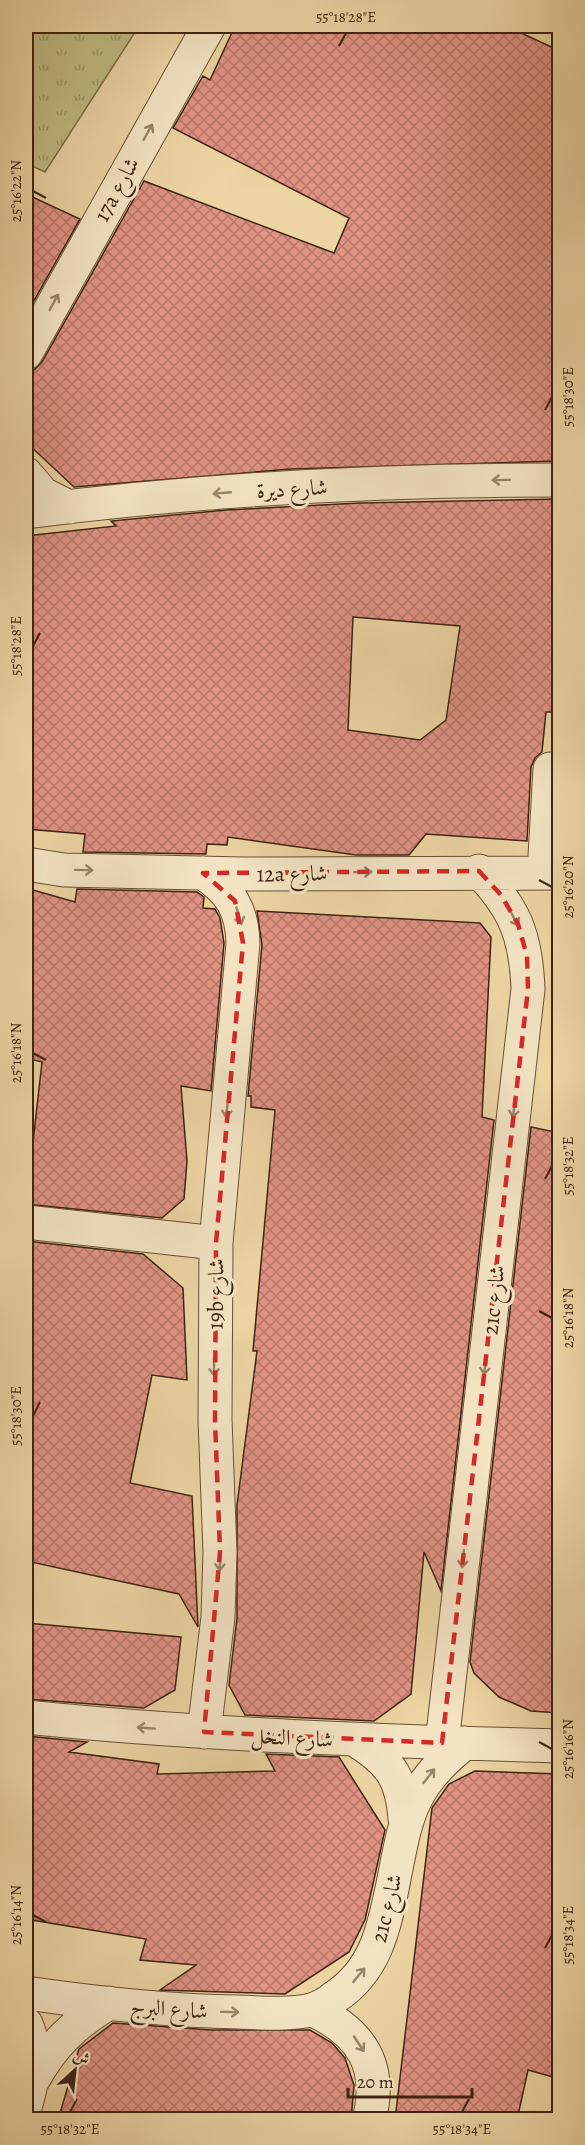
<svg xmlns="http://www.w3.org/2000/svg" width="585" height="2145" font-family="Alegreya,Amiri,serif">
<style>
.grass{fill:url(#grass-tufts);stroke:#7e7049;stroke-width:1.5}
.building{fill:url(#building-cross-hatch);stroke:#3d2412;stroke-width:1.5;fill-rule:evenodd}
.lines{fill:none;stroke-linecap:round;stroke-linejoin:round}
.minor-casing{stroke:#695036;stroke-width:35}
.minor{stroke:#f3e3c3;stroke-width:33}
.oneway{stroke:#98846a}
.marked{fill:none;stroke:#d62828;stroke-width:4.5;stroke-dasharray:12 8;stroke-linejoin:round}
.ticks{fill:none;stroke:#3d2412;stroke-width:2}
.labels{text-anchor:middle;stroke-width:6;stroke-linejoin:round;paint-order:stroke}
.street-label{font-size:22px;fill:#3d2412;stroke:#f3e3c3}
.neatline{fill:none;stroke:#3d2412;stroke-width:2}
.ticks-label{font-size:15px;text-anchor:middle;fill:#3d2412}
</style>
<defs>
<pattern id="grass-tufts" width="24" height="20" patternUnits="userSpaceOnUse" patternTransform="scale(1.5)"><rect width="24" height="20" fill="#c0bb80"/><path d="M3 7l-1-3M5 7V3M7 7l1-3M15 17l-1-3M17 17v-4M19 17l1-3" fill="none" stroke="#9d9867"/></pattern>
<pattern id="building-cross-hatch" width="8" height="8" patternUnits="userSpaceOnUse" patternTransform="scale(1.5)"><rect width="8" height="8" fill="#e09283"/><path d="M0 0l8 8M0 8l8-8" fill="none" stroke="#b7776a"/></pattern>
</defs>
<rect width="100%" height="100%" fill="#ecd4a3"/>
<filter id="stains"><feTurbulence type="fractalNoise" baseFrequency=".00333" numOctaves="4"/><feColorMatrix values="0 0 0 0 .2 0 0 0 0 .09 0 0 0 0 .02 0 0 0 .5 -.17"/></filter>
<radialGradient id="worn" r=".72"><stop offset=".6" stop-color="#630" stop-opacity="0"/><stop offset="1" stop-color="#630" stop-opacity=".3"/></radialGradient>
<path class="grass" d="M26,26H139L45,172L26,163Z"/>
<path class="building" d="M235,26H506L560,51V461L291,469L74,487L26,442V372L35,369L42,362L144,181L334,253L349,218L173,128L203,76L210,80Z
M26,194L80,219L26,315Z
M560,499V712H546L542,752L535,758L531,767L527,841L426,834L409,855H356L228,837L227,845L207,844L206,854L83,852L85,834L26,829V536L116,526L111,521L226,510L360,503ZM353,617L460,626L446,720L420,740L348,730Z
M26,888L75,902L77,889L197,892L204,897L203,908L215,909L220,918L224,943L211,1091L181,1086L187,1161L184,1199L162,1218L26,1204L42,1062L26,1058Z
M257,911L480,923L491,937L482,1117L494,1120L441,1591L424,1552L411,1694L374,1721L245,1715L229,1685L237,1618V1505L257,1351H253L275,1110L251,1107V1096H248L262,945Z
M531,1127L560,1133V1389L553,1435L560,1436V1713L531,1711L499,1697L474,1673L470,1662Z
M26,1241L143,1254L183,1288L187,1380L152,1375L130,1483L192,1496L198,1627L179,1594L26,1561Z
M26,1623L181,1637L175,1690L144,1708L26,1699Z
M26,1736L87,1742L69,1752L159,1764L157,1774L275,1771L266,1754L339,1757L385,1830L365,1920L349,1952L285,1994L160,1990L196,1965L140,1960L146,1939L26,1919Z
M475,1771L560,1774V2079L528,2070L517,2120H395L432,1808L449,1784Z
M113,2023L211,2030H310L332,2043L345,2058L354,2085L351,2120H58L79,2049Z"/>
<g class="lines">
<defs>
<path id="minor" d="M26,353L209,26
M26,474L43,494L69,507
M26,512C202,489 381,480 560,480
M26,864L64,870L243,874L560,873
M203,873C231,891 242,910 243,943L216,1243L215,1420L220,1552L218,1617L204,1732
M544,873L550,769
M26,1222L216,1243
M26,1717C203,1735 381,1741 560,1746
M357,1741C391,1762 402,1779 405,1819
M442,1743L528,989C526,936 515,909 479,871
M26,1993C96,2003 167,2011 238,2012C261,2013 289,2015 311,2010C319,2008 329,2002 335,1997C376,1970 384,1928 393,1884C406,1818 409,1786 465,1743
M313,2010C361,2032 383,2066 369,2120
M26,2024C38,2052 34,2076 26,2104
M33,2080C52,2045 75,2023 109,2003"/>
</defs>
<use href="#minor" class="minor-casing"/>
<use href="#minor" class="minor"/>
</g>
<defs><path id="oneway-shaft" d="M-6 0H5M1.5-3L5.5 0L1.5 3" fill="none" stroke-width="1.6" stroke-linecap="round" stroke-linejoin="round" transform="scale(1.5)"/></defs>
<g class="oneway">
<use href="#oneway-shaft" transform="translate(148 132) rotate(-61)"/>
<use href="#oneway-shaft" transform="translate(54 302) rotate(-61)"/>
<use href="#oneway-shaft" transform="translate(501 480) rotate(179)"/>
<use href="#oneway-shaft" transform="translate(222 493) rotate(175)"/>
<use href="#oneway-shaft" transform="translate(84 870) rotate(1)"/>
<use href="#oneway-shaft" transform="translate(363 872) rotate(-1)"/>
<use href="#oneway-shaft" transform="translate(239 916) rotate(73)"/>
<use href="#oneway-shaft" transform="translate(514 918) rotate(62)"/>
<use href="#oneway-shaft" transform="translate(227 1109) rotate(96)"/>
<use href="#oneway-shaft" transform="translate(514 1109) rotate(97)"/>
<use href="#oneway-shaft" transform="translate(485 1366) rotate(96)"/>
<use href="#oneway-shaft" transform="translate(214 1367) rotate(90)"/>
<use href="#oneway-shaft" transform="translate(463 1559) rotate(96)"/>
<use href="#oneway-shaft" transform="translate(220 1562) rotate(92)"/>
<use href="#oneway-shaft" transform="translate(146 1728) rotate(-176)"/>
<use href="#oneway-shaft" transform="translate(429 1776) rotate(-52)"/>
<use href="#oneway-shaft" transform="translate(359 1975) rotate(-50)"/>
<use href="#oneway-shaft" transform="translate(230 2012) rotate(1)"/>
<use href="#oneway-shaft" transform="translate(359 2044) rotate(56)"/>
</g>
<path class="marked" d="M479,871L501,895L518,924L527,956L528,989L442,1743L204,1732L220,1552L215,1420L216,1243L243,943L235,901L203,873Z"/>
<path class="ticks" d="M339,46L346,33M33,191L46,198M545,410L552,397M33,646L40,633M539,880L552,887M33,1053L46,1060M545,1179L552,1166M539,1311L552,1318M33,1416L40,1402M539,1742L552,1749M33,1915L46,1922M545,1948L552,1935M70,2112L77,2099M462,2112L469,2099"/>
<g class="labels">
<g class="street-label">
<text transform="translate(116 189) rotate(-61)" y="8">17a شارع</text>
<text transform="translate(292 488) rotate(-3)" y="8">شارع ديرة</text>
<text transform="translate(292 873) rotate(-1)" y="8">12a شارع</text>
<text transform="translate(215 1294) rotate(-89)" y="8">19b شارع</text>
<text transform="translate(493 1300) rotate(-84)" y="8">21c شارع</text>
<text transform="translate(292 1737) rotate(3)" y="8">شارع النخل</text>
<text transform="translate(386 1908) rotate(-76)" y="8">21c شارع</text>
<text transform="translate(169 2008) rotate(4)" y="8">شارع البرج</text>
</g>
</g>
<rect width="585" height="2145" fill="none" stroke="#ecd4a3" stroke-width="66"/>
<g transform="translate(75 2070) rotate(27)" stroke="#f3e3c3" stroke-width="4.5" paint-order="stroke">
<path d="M0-4.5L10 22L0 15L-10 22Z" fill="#3d2412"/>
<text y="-9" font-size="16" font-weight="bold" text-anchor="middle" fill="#3d2412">ش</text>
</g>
<path d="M348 2088v9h124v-9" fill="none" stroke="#3d2412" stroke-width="3"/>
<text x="357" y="2088" font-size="18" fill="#3d2412" stroke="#f3e3c3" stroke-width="4.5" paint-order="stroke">20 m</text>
<rect x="33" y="33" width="519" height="2079" class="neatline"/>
<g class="ticks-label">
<text x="346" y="22">55°18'28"E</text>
<text transform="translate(16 191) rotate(-90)" y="5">25°16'22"N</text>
<text transform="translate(568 397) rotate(-90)" y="5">55°18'30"E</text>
<text transform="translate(16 646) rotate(-90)" y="5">55°18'28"E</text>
<text transform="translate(568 887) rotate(-90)" y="5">25°16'20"N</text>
<text transform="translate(16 1053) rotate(-90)" y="5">25°16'18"N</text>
<text transform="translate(568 1166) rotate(-90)" y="5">55°18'32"E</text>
<text transform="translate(568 1318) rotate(-90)" y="5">25°16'18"N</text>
<text transform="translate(16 1416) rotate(-90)" y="5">55°18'30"E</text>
<text transform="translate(568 1749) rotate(-90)" y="5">25°16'16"N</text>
<text transform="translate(16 1915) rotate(-90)" y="5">25°16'14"N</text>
<text transform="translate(568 1935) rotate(-90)" y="5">55°18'34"E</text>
<text x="70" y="2134">55°18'32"E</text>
<text x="462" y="2134">55°18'34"E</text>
</g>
<rect width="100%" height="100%" filter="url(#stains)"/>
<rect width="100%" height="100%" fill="url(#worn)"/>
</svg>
